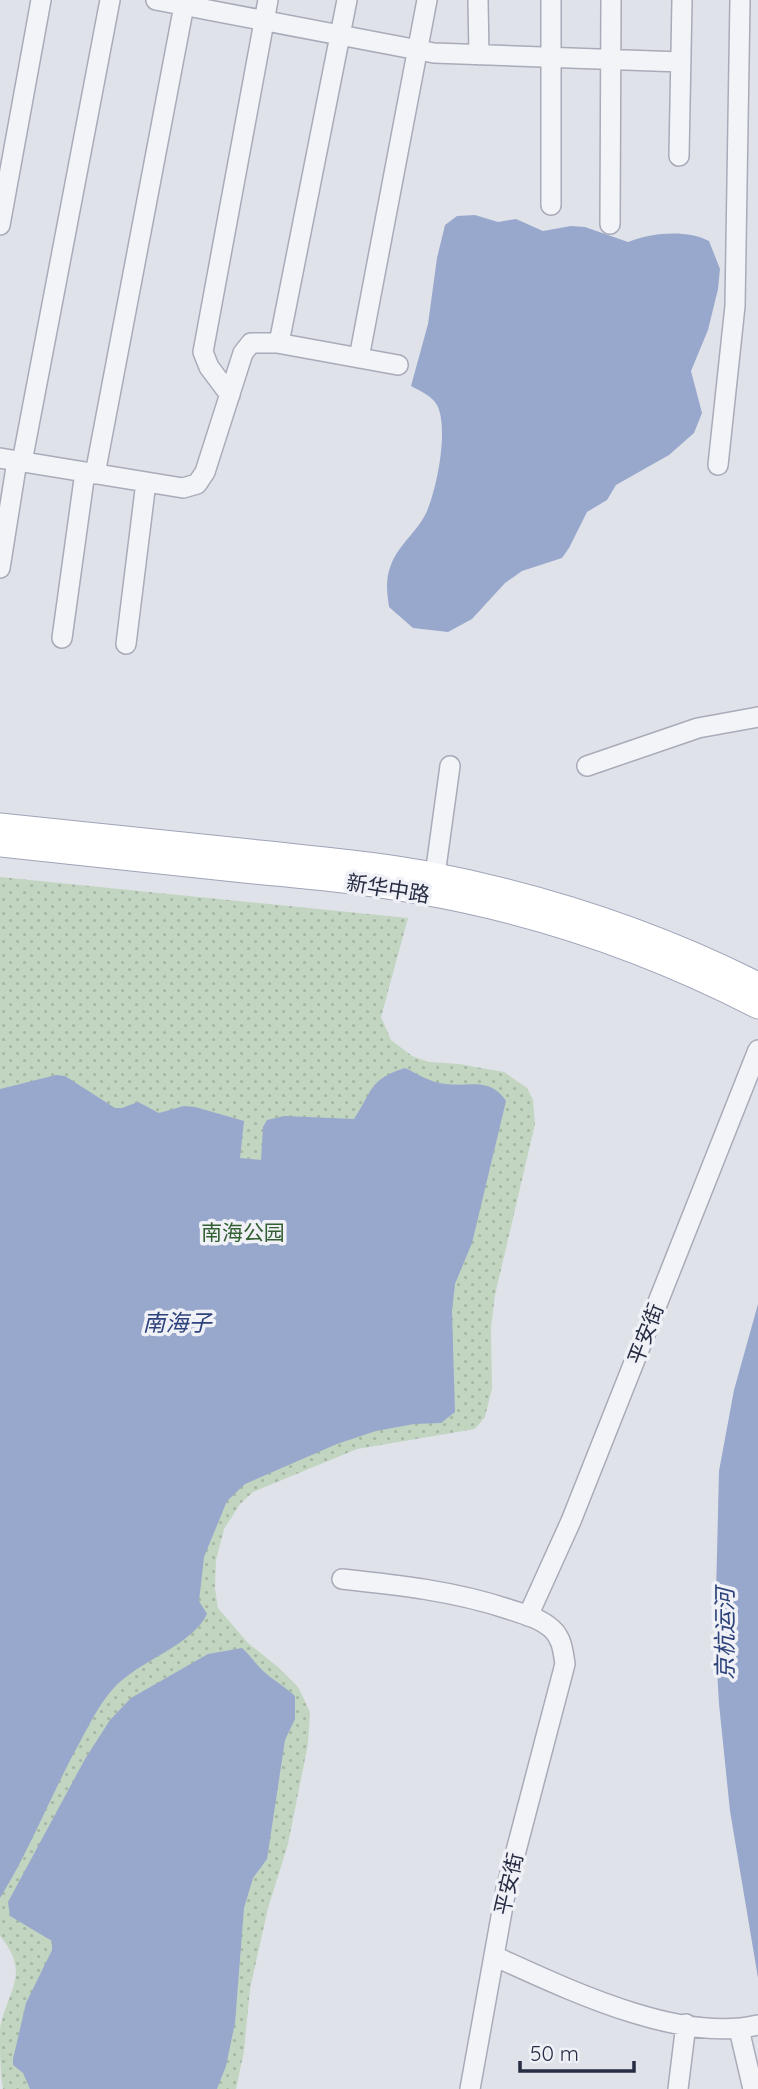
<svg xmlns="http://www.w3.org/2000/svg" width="758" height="2089" font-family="Quicksand,'Noto Sans SC',sans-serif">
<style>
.park{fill:url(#park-dots)}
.water{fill:#98a8cd}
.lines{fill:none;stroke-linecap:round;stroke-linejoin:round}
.minor-casing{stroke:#a8abb8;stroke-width:22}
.major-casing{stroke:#9ea3b7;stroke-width:25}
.minor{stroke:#f3f4f8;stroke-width:19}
.major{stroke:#fff;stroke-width:23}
.labels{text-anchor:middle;stroke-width:7;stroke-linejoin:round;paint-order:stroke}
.street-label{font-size:21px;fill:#272c43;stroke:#eff1f7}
.park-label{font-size:21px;fill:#336033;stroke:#eff1f7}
.water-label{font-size:23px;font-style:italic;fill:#2d427a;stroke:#eff1f7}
</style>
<defs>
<pattern id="park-dots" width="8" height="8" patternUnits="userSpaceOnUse" patternTransform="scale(1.75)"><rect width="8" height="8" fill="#c2d5c0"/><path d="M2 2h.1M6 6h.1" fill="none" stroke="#a7b7a6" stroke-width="1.8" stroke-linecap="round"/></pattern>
</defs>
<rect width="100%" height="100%" fill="#e0e2ea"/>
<path class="park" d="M0,877L408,918L381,1017L391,1040L412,1056L429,1062L459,1064L504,1072L527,1088L533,1100L535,1124L495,1295L491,1328L492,1388L485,1417L475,1429L357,1449L253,1492L240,1504L224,1529L216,1560L215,1588L218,1608L248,1643L278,1667L298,1687L310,1712L308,1744L288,1844L268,1908L250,1989L244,2051L236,2089H3C0,2072 0,2047 0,2029C7,1990 32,1974 0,1936Z"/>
<path class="water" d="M475,215L498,222L516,219L543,231L571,226L585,227L628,242C651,233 686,229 709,241L720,269L718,289L708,330L691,371L702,413L694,433L669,455L616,485L607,500L587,512L569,548L562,558L522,571L505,583L472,619L448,632L413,628L389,607C387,592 385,579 391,565C398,545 419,530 427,511C437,488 449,428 437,405C432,396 420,391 411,386L428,324L437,258L445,225L457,216Z
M405,1068C418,1074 431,1083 446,1084C470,1087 490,1077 506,1101L472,1243L455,1284L452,1311L455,1412L441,1423L414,1424L376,1431L337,1444L245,1484L227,1501L204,1557L199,1601L207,1614C191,1647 138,1660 112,1690C99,1705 90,1723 81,1740C52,1792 31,1848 0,1898V1089L56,1075L65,1076L115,1108H122L138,1102L159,1113L184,1106L195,1107L244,1121L240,1158L261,1160L263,1127L267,1120L284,1116L354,1119C372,1092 369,1079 405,1068Z
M758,1304V1978L730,1811L719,1704L715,1635L719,1471L734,1390Z
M242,1648C250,1655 255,1663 262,1670C273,1680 284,1686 295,1696V1719L285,1740L267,1859L253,1878L244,1908L235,2023L226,2066L217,2089H30L23,2073L13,2065V2059L26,2003L52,1950V1941L10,1916L8,1902L85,1759L110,1720L131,1698L208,1654Z"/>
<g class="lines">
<defs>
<path id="minor" d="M156,0L434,53L681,62
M478,0L479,55
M679,156L682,0
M551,205V0
M610,224L611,0
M0,225L41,0
M279,343L347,0
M359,358L427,0
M230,395L209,367L203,352L268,0
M0,458L183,488L197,484L205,472L243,353L251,343H277L398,365
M22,462L110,0
M718,465L735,306L740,0
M95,474L185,0
M0,568L17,461
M62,638L85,472
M126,644L146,482
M587,766L698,728L758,717
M435,875L450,766
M342,1579C398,1585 454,1591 508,1609C523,1614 540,1618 552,1629C562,1638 563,1651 565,1664L506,1889L470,2089
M528,1616L571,1521L758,1050
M494,1956C565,1988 679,2044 758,2025
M739,2029L753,2089
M678,2089L686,2024"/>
<path id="major" d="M0,825C86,834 172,843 259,852C313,858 368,862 422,872C538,894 653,931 758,984
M0,845C85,854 169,863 254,872C308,877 363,882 417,892C535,912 651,952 758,1007"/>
</defs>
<use href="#minor" class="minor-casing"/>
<use href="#major" class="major-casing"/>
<use href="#minor" class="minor"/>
<use href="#major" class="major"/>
</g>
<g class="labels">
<g class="street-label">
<text transform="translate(388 889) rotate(9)" y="7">新华中路</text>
<text transform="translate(646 1334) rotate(-69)" y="7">平安街</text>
<text transform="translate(509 1884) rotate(-77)" y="7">平安街</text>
</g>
<g class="park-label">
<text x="243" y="1240">南海公园</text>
</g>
<g class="water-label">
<text x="177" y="1331">南海子</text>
<text transform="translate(725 1634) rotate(-90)" y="8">京杭运河</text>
</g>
</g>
<path d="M520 2061v10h114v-10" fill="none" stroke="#272c43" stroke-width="3.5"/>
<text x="530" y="2061" font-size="21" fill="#272c43" stroke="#eff1f7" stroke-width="5" paint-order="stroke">50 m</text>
</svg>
